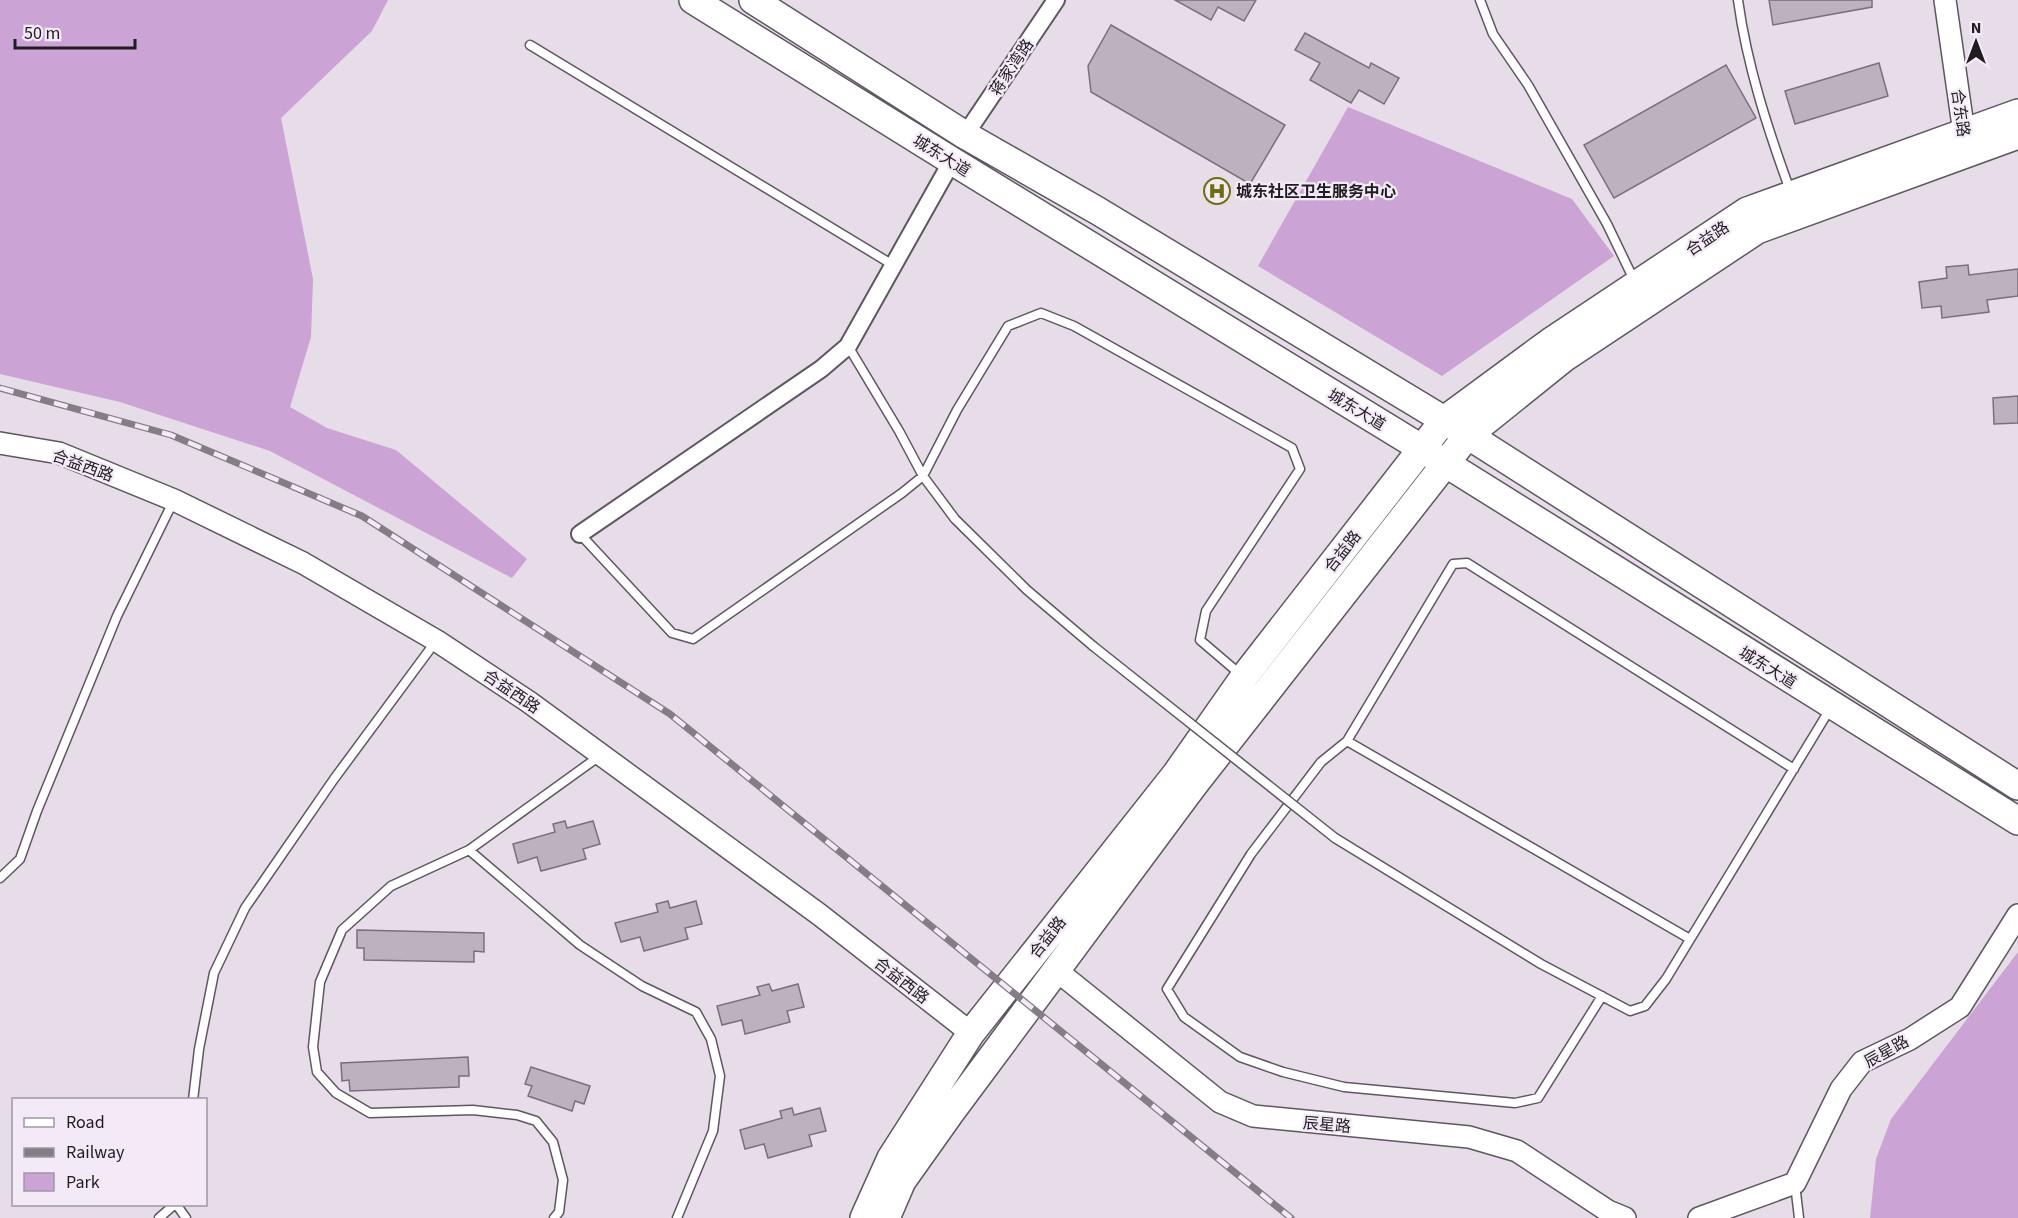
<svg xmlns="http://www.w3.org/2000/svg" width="2018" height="1218" font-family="'Source Sans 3','Noto Sans SC',sans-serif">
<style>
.green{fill:#cba3d5}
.building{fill:#bcb2be;stroke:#79707b;stroke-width:1.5}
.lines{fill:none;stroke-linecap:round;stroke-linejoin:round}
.service-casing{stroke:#5e5660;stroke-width:11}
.minor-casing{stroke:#5e5660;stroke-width:20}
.tertiary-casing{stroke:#5e5660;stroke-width:24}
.primary-casing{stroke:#5e5660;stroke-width:30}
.service{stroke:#fff;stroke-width:8}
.minor{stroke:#fff;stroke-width:16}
.tertiary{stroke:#fff;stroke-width:21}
.primary{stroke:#fff;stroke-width:27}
.rail-casing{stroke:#847d85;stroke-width:7}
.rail{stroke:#f4eaf7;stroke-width:4.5;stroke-dasharray:14;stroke-linecap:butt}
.service-bridge-casing{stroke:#5e5660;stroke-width:11;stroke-linecap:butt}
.service-bridge{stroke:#fff;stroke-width:8}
.labels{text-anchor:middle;stroke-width:4.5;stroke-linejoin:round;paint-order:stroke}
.street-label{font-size:16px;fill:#201d21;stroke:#f4eaf7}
.poi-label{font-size:16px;font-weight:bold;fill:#201d21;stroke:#f4eaf7;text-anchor:start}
</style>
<rect width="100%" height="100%" fill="#e7dde9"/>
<path class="green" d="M0,0H388L372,31L281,118L313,279L311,337L290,407L327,428L396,450L527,559L512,578L270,451L120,402L0,374Z
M1348,107L1572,199L1614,256L1442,376L1258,266Z
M2018,952V1218H1870L1876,1159L1891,1119Z"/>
<path class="building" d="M1175,0H1256L1244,21L1218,7L1211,20Z
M1769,0H1872V7L1773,25Z
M1111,25L1285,125L1250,184L1091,92L1088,66Z
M1305,33L1369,68L1371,63L1399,78L1384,104L1359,90L1351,103L1310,80L1320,63L1295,50Z
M1879,63L1888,96L1795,124L1785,91Z
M1726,65L1756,118L1614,198L1584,145Z
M1968,265L1969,275L2018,269V296L1987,300L1989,312L1942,318L1941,306L1922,308L1919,282L1947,278L1946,267Z
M2018,396V423L1994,424L1993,398Z
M565,821L567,828L593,821L600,844L583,849L586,859L541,871L537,857L518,863L513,844L555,832L553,824Z
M668,901L670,908L696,901L702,924L685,928L688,939L644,951L640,937L621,942L615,923L658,912L656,904Z
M357,930L484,933V952L474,951V962L364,960V948H357Z
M769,984L772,991L798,984L804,1007L787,1011L790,1022L745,1034L742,1020L722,1025L717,1006L760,995L757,987Z
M468,1057L469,1076H459V1087L350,1091L349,1080L342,1081L341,1063Z
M531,1067L590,1086L584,1104L575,1101L572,1111L528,1096L532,1086L525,1084Z
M792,1108L794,1115L820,1108L826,1131L809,1135L812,1146L768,1158L764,1144L745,1149L740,1130L782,1118L780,1111Z"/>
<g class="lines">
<defs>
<path id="service" d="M1480,0L1493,34L1528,85L1607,224L1634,280
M1738,0C1747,66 1768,130 1791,193
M530,45L893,265
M848,346L899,431L923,476L955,519L1027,590L1093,646
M580,534L672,633L693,639L902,493L923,476L957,410L1008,326L1041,313L1074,326L1292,448L1300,469L1206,611L1200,640L1241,675
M1347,741L1690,939
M1335,838L1541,964L1630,1011L1645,1006L1666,979L1830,709
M469,850L580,945L642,986L696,1012L711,1039L720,1076L713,1131L677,1218
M0,878L20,859L37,811L117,616L173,502
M1602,996L1538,1098L1515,1103L1344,1087L1283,1072L1240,1057L1184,1017L1167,989L1251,854L1321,762L1347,741L1453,564L1467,563L1794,769
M193,1100L199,1049L214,973L245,908L334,779L436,641
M1795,1184L1799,1218
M176,1204L186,1218
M159,1218L175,1204
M554,1218L559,1212L563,1180L553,1142L536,1121L517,1115L473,1110L370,1113L336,1093L317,1072L313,1047L320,982L342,930L391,886L469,850L601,755"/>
<path id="minor" d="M965,135L1056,0
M580,534L821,369L848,346L952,161"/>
<path id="tertiary" d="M1945,0L1966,147
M0,443L59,453L174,500L303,563L437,641L529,702L820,915L971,1033
M1056,970L1220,1102L1253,1116L1469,1137L1517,1151L1608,1211L1625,1218
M1699,1218L1795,1183L1841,1089L1862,1062L1910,1039L1960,1007L2018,915"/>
<path id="primary" d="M693,0L952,161L1421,448L2018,821
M753,0L965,135L1098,211L1444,420L2018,786
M864,1218L891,1158L971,1033L1176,774L1244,677L1444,420L1550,342L1747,211L2018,113
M886,1218L902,1181L951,1112L1193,786L1467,436L1564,358L1757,230L2018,135"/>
</defs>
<use href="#service" class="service-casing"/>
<use href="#minor" class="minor-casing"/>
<use href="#tertiary" class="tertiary-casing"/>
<use href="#primary" class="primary-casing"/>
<use href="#service" class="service"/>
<use href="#minor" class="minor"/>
<use href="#tertiary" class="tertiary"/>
<use href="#primary" class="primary"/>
<defs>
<path id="rail" d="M0,388L171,435L362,516L670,714L1291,1218"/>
</defs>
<use href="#rail" class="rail-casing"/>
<use href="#rail" class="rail"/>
<defs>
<path id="service-bridge" d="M1093,646L1335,838"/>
</defs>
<use href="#service-bridge" class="service-bridge-casing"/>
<use href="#service-bridge" class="service-bridge"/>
</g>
<defs>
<symbol id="hospital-ring" viewBox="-11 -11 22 22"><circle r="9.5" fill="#f4eaf7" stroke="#6e6e11" stroke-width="1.5"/><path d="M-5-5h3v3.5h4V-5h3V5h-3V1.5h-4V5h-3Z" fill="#6e6e11"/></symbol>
</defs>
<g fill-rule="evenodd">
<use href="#hospital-ring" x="1202" y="176" width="30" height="30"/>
</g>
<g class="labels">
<g class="street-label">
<text transform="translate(1011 67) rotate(-56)" y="6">蒋家湾路</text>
<text transform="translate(1961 113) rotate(82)" y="6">合东路</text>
<text transform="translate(942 155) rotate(32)" y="6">城东大道</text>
<text transform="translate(1707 238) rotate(-34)" y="6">合益路</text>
<text transform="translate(1357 409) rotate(31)" y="6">城东大道</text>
<text transform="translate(83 465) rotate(20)" y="6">合益西路</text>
<text transform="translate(1342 551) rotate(-52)" y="6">合益路</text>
<text transform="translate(1768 667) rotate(32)" y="6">城东大道</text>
<text transform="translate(512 691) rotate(34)" y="6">合益西路</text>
<text transform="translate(1047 937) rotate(-52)" y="6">合益路</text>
<text transform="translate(902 980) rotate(38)" y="6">合益西路</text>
<text transform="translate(1886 1051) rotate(-29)" y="6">辰星路</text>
<text transform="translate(1327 1124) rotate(5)" y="6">辰星路</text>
</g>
<g class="poi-label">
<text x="1236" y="197">城东社区卫生服务中心</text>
</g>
</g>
<rect x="12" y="1098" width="195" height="108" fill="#f4eaf7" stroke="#9f98a1" stroke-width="1.5"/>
<rect x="24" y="1118" width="30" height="9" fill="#ffffff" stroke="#9f98a1" stroke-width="1.5"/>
<text x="66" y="1128" font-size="18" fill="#201d21">Road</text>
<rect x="24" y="1148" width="30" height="9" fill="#847d85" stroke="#9f98a1" stroke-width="1.5"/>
<text x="66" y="1158" font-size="18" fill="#201d21">Railway</text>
<rect x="24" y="1173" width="30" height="18" fill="#cba3d5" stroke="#9f98a1" stroke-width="1.5"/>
<text x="66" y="1188" font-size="18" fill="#201d21">Park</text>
<g transform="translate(1976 42)" stroke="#f4eaf7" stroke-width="4.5" paint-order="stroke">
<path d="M0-4.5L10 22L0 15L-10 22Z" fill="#201d21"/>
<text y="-9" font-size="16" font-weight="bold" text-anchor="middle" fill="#201d21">N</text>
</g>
<path d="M15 39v9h120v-9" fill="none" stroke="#201d21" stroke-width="3"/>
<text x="24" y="39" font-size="18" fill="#201d21" stroke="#f4eaf7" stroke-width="4.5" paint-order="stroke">50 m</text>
</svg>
